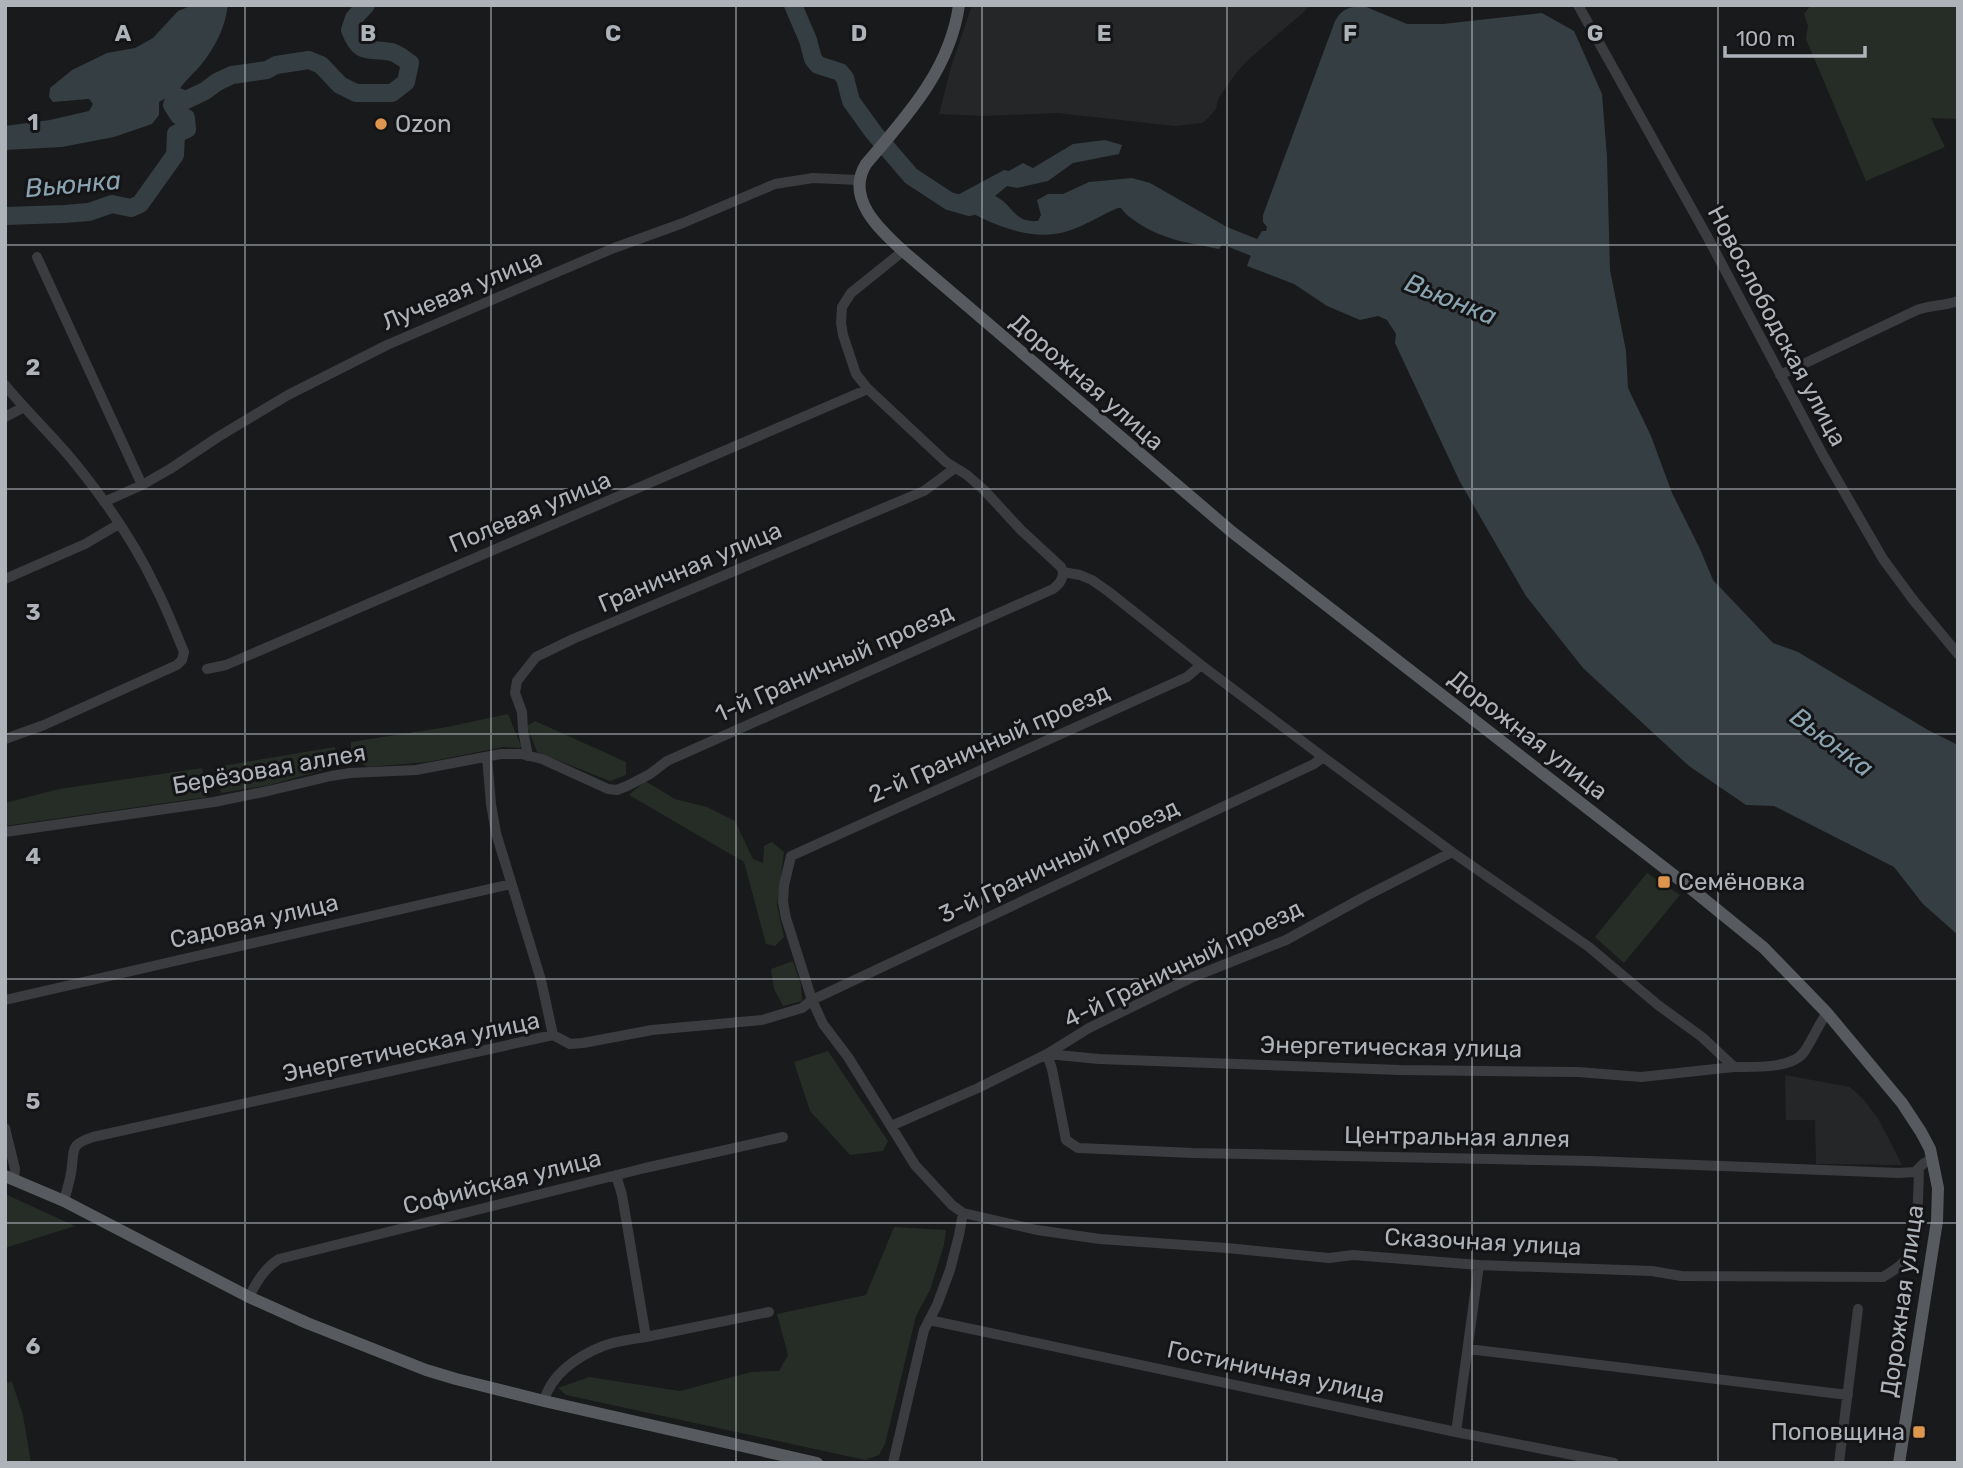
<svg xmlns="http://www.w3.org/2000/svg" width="1963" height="1468" font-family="Rubik,sans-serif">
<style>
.built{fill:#252628}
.green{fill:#262d26}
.water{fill:#353e43}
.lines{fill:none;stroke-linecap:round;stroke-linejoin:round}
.river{stroke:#353e43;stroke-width:18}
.minor{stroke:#3b3c40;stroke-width:10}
.major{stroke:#575a5e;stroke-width:12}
.grid{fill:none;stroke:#adb3b9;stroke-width:2;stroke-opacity:0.55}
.poi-dot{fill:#de964e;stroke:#141416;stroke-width:2.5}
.labels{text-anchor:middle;stroke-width:6;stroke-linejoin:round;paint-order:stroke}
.poi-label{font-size:24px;fill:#adb3b9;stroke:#141416;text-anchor:start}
.street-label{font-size:24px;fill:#adb3b9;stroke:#141416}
.water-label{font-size:26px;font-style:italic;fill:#89a4b0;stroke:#141416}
.grid-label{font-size:23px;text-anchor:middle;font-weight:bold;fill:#adb3b9;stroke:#141416;stroke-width:6;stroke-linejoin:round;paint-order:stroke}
</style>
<rect width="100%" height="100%" fill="#191a1b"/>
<path class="built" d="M972,5H1309L1305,11L1248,60L1236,73L1218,99L1216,109L1208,118L1202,123L1175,126L1057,113L984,116L939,114L951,67Z
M1785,1075L1850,1087L1864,1100L1879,1120L1902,1165L1816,1164L1815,1120H1786Z"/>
<path class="green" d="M1811,5H1958V119L1931,118L1945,147L1866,181L1806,39L1808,26L1804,14Z
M508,714L522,748L503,747L428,762L368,767L351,758V742L447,727Z
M535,721L626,762V775L610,781L537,752L527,726Z
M335,747L336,758L323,770L270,785L221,793L216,767Z
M202,768L207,797L5,826V803L59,789Z
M645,781L675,799L707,807L735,821L753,859L763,863L764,846L772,842L784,852L777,905L784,937L775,946L766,944L744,862L629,795Z
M1647,873L1680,895L1624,963L1595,937Z
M793,961L801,985L802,1001L783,1006L774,989L771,969Z
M828,1051L888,1141L883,1151L850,1155L810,1111L794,1062Z
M5,1194L75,1226L5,1248Z
M894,1227L946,1230L944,1245L930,1290L916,1316L885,1444L879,1455L865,1460L566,1395L558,1388L589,1377L680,1391L751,1372L779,1371L788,1355L777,1314L866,1295Z
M12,1382L23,1415L31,1463H5V1383Z"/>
<path class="water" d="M193,5H228C225,28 215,48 200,66C191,76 182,84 175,96L164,99L159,102V115L152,124L114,137L62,147L5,150V126L50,120L89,111L93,104L89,99L53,102L49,97L50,88L72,70L107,53L135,48L153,38L178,11Z
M1364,6L1407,24H1443L1542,13L1574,31L1602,94L1607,157L1610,270L1626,351L1628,388L1651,436L1672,493L1700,549L1713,580L1773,643L1798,652L1928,730L1958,745V935L1923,904L1894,867L1774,806L1746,805L1689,766L1583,668L1526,596L1460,482L1395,343L1396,334L1387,320L1378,316L1360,320L1327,306L1294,284L1247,266L1251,255L1245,251L1249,239H1257L1262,231H1266L1267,227L1263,222V215L1335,21C1343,8 1349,7 1364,6Z
M1105,140L1122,145L1119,154L1073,163L1048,181L1017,188L1007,186L995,196C1014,205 1013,223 1038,221L1041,215L1037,200L1048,194H1063L1089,182L1132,178L1150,183L1227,227L1226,230L1235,235L1231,245H1222L1219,249C1189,243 1164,240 1138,223C1131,218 1126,215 1121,208H1118C1101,215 1085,226 1068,231C1027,244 984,220 949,201L952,198L1004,170L1009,171L1023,163L1033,168L1073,144Z"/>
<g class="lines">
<path class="river" d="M793,5L808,40L813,59L818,65L840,72L845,78L851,101L874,133L911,176L949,201L970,207
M5,216L64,214L89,212L112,204L131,208L140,204L175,155L176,134L187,129L186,118L179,116L172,105L175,96L186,100L205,91L217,82L232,75L267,70L276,65L309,60L321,65L340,85L356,93H392L406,82L410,63C404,59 397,53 391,52C368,47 361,57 350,30L354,18L366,5
M1213,231L1268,253"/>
<path class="minor" d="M1578,5L1708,238L1823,455L1883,559L1914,601L1958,654
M903,251L851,293L842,307L841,323L843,335L856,374L868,389L946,462L967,475L984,490L1021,530L1061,567L1063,572
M37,257L142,485
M1780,375L1917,310C1930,305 1944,306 1958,301
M5,385C27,412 52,435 74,462C105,500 135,543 156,588C167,609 175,631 184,652L182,660L177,665L44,725L5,739
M5,417L24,407
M104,502L142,485L170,469L218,437L288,395L387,345L522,287L614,248L683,223L775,184L813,178L859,180
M1063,572L1080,575L1092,580L1109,592L1201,665L1323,757L1452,852L1589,947L1658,1005L1702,1037L1734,1067C1753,1067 1792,1069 1804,1052C1813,1039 1818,1025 1827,1013
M5,579L85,544L119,524
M1201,665L1187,677L791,856L784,885L783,902L786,918L812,1000L823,1024L848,1057L915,1165L952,1205L963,1213L1037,1230L1100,1239L1227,1248L1329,1258L1353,1255L1479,1265L1652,1271L1681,1276L1883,1277C1892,1271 1903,1266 1908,1256C1919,1236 1918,1193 1919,1169
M207,669L226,665L868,389
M528,756L523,730L522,712L515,693L517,681L536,657L573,639L924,491L955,468
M487,757L491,804L496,833L541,980L553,1035
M5,832L214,802L268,791L331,776L350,773L416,770L501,754H521L542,759L608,789L617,790L627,786L650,774L667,761L1053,589C1059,584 1063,580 1063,572
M5,1000L511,884
M1734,1067L1641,1077L1578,1072L1400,1070L1099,1059L1047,1054L1052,1069L1066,1140L1078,1148L1193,1153L1591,1161L1899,1173L1915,1172L1924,1163L1933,1159
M891,1126L978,1088L1047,1054L1089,1028L1193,977L1286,940L1364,897L1452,852
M5,1128L15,1169L14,1179
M64,1201C67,1189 71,1178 72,1166C74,1147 72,1144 93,1137L553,1035L570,1044L583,1043L652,1030L762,1020L802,1008L812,1000L1314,764L1323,757
M249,1297C257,1281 265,1268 279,1259L645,1168L783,1137
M929,1320L1456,1432L1614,1463
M646,1337L769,1312
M1468,1349L1848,1395
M544,1401C551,1374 578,1356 603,1346C616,1341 632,1339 646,1337L622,1195L616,1175
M1456,1432L1479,1265
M893,1463L924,1330L937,1305L950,1270L959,1235L963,1213
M1839,1463L1858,1309"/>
<path class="major" d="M959,5C950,70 906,117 866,164C845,198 879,229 903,251L1232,532L1689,887L1764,948L1827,1013L1902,1103L1921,1132L1930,1149L1938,1188L1937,1221L1899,1463
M5,1176L64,1201L249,1297L307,1323L426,1370L456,1379L544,1401L817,1463"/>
</g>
<path class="grid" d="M245,5V1463M491,5V1463M736,5V1463M982,5V1463M1227,5V1463M1472,5V1463M1718,5V1463M5,245H1958M5,489H1958M5,734H1958M5,979H1958M5,1223H1958"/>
<g class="poi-dot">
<circle cx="381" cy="124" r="7"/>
<rect x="1657" y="875" width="14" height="14" rx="3.5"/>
<rect x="1912" y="1425" width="14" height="14" rx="3.5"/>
</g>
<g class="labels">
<g class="poi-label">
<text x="395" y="132">Ozon</text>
<text x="1678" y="890">Семёновка</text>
<text x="1905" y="1440" text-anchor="end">Поповщина</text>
</g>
<g class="street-label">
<text transform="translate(462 290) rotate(-23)" y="8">Лучевая улица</text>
<text transform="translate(1777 326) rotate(62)" y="8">Новослободская улица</text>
<text transform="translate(1087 382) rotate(41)" y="8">Дорожная улица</text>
<text transform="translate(530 512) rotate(-23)" y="8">Полевая улица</text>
<text transform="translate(690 567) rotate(-23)" y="8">Граничная улица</text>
<text transform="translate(834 663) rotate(-24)" y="8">1-й Граничный проезд</text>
<text transform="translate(1528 735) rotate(38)" y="8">Дорожная улица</text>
<text transform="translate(989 743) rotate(-24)" y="8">2-й Граничный проезд</text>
<text transform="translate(269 769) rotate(-10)" y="8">Берёзовая аллея</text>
<text transform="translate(1059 861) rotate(-25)" y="8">3-й Граничный проезд</text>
<text transform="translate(254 921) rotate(-13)" y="8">Садовая улица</text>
<text transform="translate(1183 964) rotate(-26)" y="8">4-й Граничный проезд</text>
<text transform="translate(411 1047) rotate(-12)" y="8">Энергетическая улица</text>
<text transform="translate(1391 1047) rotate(1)" y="8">Энергетическая улица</text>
<text transform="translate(1457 1137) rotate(1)" y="8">Центральная аллея</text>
<text transform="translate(502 1182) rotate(-14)" y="8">Софийская улица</text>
<text transform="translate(1483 1242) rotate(3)" y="8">Сказочная улица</text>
<text transform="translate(1902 1301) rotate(-82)" y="8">Дорожная улица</text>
<text transform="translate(1276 1372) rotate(12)" y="8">Гостиничная улица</text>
</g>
<g class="water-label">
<text transform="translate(73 184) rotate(-5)" y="9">Вьюнка</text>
<text transform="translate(1451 299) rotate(22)" y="9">Вьюнка</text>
<text transform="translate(1832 742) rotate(37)" y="9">Вьюнка</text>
</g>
</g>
<g class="grid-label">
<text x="123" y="41">A</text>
<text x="368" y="41">B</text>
<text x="613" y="41">C</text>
<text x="859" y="41">D</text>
<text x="1104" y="41">E</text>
<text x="1350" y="41">F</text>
<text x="1595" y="41">G</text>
<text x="33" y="130">1</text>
<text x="33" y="375">2</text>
<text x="33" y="620">3</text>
<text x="33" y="864">4</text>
<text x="33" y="1109">5</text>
<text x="33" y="1354">6</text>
</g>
<rect width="1963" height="1468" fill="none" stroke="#adb3b9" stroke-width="14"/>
<path d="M1725 46v10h140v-10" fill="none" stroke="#adb3b9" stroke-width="3.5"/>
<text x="1736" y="46" font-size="21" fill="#adb3b9" stroke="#141416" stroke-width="5" paint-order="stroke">100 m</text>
</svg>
